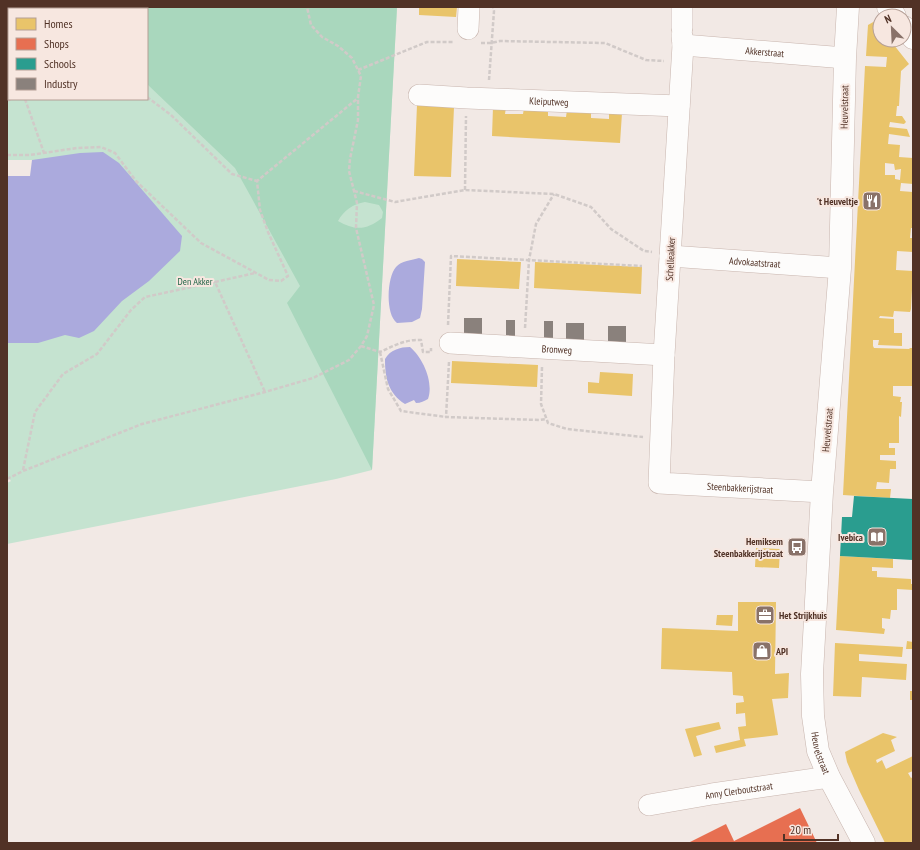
<svg xmlns="http://www.w3.org/2000/svg" width="920" height="850" font-family="'PT Sans Narrow',sans-serif">
<style>
.green{fill:#c5e3d0;fill-rule:evenodd}
.forest{fill:#a9d7bd;fill-rule:evenodd}
.water{fill:#abaadd}
.pier{fill:#f2e9e5}
.homes{fill:#e9c46a;fill-rule:evenodd}
.shops{fill:#e76f51}
.schools{fill:#2a9d8f}
.industry{fill:#8a817c}
.lines{fill:none;stroke-linecap:round;stroke-linejoin:round}
.minor-casing{stroke:#c8b5ae;stroke-width:22}
.tertiary-casing{stroke:#c8b5ae;stroke-width:23}
.secondary-casing{stroke:#c8b5ae;stroke-width:23}
.path{stroke:#d1cac8;stroke-width:2.5;stroke-dasharray:4 2;stroke-linecap:butt}
.minor{stroke:#fdfcfb;stroke-width:21}
.tertiary{stroke:#fdfcfb;stroke-width:22}
.secondary{stroke:#fdfcfb;stroke-width:22}
.labels{text-anchor:middle;stroke-width:4;stroke-linejoin:round;paint-order:stroke}
.street-label{font-size:10px;fill:#513226;stroke:#f7e7e0}
.poi-label{font-size:10px;font-weight:bold;fill:#513226;stroke:#f7e7e0;text-anchor:end}
.park-label{font-size:10px;fill:#226547;stroke:#f7e7e0}
</style>
<rect width="100%" height="100%" fill="#f2e9e5"/>
<path class="green" d="M7,7H397L372,470L336,479L7,544V483L11,481L7,477ZM9,9H147V99H9Z"/>
<path class="forest" d="M7,7H397L372,470L287,303L300,286L235,168L147,84V9H9V65L7,66ZM365,202L379,205L383,212L382,218C367,230 355,231 338,221C344,210 353,204 365,202Z"/>
<path class="water" d="M103,152L119,163L182,236L180,251L149,281L122,301L94,331L79,338L65,335L38,343H7V160H32L80,153Z
M419,258L422,259L425,262L422,309L420,318L412,322L397,323C385,314 387,277 396,267C401,261 412,260 419,258Z
M410,347C423,358 434,382 428,399C424,401 421,403 416,403L414,400L405,404C388,393 385,378 385,359C390,350 400,347 410,347Z"/>
<path class="pier" d="M7,160H32L30,176H7Z"/>
<path class="homes" d="M419,7H457L456,17L419,15Z
M875,21L880,28V40H890L909,64L901,71L899,106H897L896,116H902L906,122L904,124L890,122L889,127L907,129L910,137L889,134L888,144L900,145L899,157L913,158V184L901,183L900,191L913,192V228H911L910,238H913V252L897,251L896,270L913,271L911,309L910,312L894,311L893,317L880,316L879,318L894,319V333H902V346L878,345L879,340H873V346L874,348L910,349L909,348H913V386H893V396L901,397L900,402H902L901,417L899,416V443H889V448H895V455H880V460L896,461V469H890L889,483L877,482L876,489H891L890,498L843,495L865,66L886,67L887,57L866,56L868,25ZM885,163L894,164L895,170L901,169L900,180L895,179V175H885Z
M417,105L454,107L451,177L414,176Z
M493,107H506L505,114H523L524,108L548,110V116L566,117L567,110L591,112V118L609,119V113H622L620,143L492,136Z
M457,259L521,262L519,289L456,286Z
M535,262L642,267L641,294L534,288Z
M452,361L538,365L537,387L451,383Z
M600,372L633,374L632,396L588,393V382L599,383Z
M756,548L780,549L779,568L755,567Z
M840,556L893,559V568L872,567V571H877V577L911,579V584H913V590L897,589V610H891L890,619L882,618V628L885,629L884,634L836,630Z
M738,602H776L775,674L789,673L788,698L772,699L778,735L744,739L746,746L716,753L714,746L740,740L738,727L746,726L745,713L736,714V703L744,702L743,696L733,695L732,672L661,669L662,628L738,631Z
M717,615H733L732,626L716,625Z
M907,641L913,642V649H906Z
M835,643L903,647L902,657L859,654V661L907,664L906,680L862,677L861,697L833,696Z
M910,691H913V700H910Z
M719,722L721,729L696,736L702,755L694,757L685,729Z
M883,733L897,737L891,740L895,751L876,760L877,763L882,760L886,769L913,756V771L908,773L911,778L913,777V843H885L859,790L847,762L845,752Z"/>
<path class="shops" d="M800,808L817,843H688L726,824L734,841Z"/>
<path class="schools" d="M854,496L913,499V560L840,556L842,517H852Z"/>
<path class="industry" d="M464,318H482V336H464Z
M506,320H515V338H506Z
M544,321H553V339H544Z
M566,323H584V341H566Z
M608,326H626V344H608Z"/>
<g class="lines">
<defs>
<g id="minor">
<path d="M682,28V7"/>
<path d="M468,29L469,7"/>
<path id="s1" d="M682,36L683,45L664,355L659,483L822,492"/>
<path id="s2" d="M683,45L845,58"/>
<path id="s3" d="M419,95L467,98L679,106"/>
<path id="s4" d="M670,256L840,268"/>
<path id="s5" d="M450,343L664,355"/>
<path id="s6" d="M649,805L712,794L829,777"/>
</g>
<path id="tertiary" d="M888,7L895,16
M904,27L913,38"/>
<g id="secondary">
<path id="s7" d="M848,7L845,58L840,268L822,492L812,674L813,716L818,751L829,777L864,843"/>
</g>
</defs>
<use href="#minor" class="minor-casing"/>
<use href="#tertiary" class="tertiary-casing"/>
<use href="#secondary" class="secondary-casing"/>
<path class="path" d="M481,43H491L500,41L605,43L646,60L664,61
M358,70L427,42H454
M489,80L494,11L493,7
M147,97L171,115L232,174L257,181
M25,99L44,153
M7,101L11,99
M7,155H30L77,148L101,147L115,153L136,181L201,243L269,280L281,281L288,276L268,232L260,210L257,181L358,98
M465,190L466,116
M354,191L395,202L465,190L554,194L591,207L611,229L644,251L652,252
M215,282L255,273
M448,325L451,256L642,266
M525,328L529,260L536,224L554,194
M361,346L380,352C393,346 406,339 421,340L423,352H431V348
M380,352L388,389L401,411L446,417
M449,362L446,417L539,420L546,419
M542,367L541,404L548,423L567,429L643,437
M23,470L35,412L63,374L97,354L131,310L145,297L215,282L265,392
M7,479L23,471L142,424L265,392L313,378L349,360L361,346L367,336L374,305L356,228L357,203L349,171L350,159L358,120V97L361,76L352,58L338,46L322,37L311,25L307,7"/>
<use href="#minor" class="minor"/>
<use href="#tertiary" class="tertiary"/>
<use href="#secondary" class="secondary"/>
</g>
<defs>
<symbol id="restaurant-square" viewBox="-11 -11 22 22"><rect x="-9" y="-9" width="18" height="18" rx="4" fill="#897269" stroke="#f7e7e0"/><path d="M-5-6h1v4h1v-4h1v4h1v-4h1v5L-1.5 .5V6h-2V.5L-5-1ZM5-6V6H3V1.5H1.5Q1.5-4 5-6Z" fill="#fff"/></symbol>
<symbol id="library-square" viewBox="-11 -11 22 22"><rect x="-9" y="-9" width="18" height="18" rx="4" fill="#897269" stroke="#f7e7e0"/><path d="M-6-4Q-3-5.5-.7-3.5V5Q-3 3-6 4ZM6-4Q3-5.5 .7-3.5V5Q3 3 6 4Z" fill="#fff"/></symbol>
<symbol id="bus-square" viewBox="-11 -11 22 22"><rect x="-9" y="-9" width="18" height="18" rx="4" fill="#897269" stroke="#f7e7e0"/><path d="M-5-6H5V4H4V6H2V4H-2V6H-4V4H-5ZM-3.5-4V0h7V-4ZM-3.5 1.2v1.5H-2V1.2ZM2 1.2v1.5H3.5V1.2Z" fill="#fff"/></symbol>
<symbol id="office-square" viewBox="-11 -11 22 22"><rect x="-9" y="-9" width="18" height="18" rx="4" fill="#897269" stroke="#f7e7e0"/><path d="M-6-3h4V-5.5h4V-3h4V5H-6ZM-1-4.5V-3h2v-1.5ZM-6 0V1H6V0Z" fill="#fff"/></symbol>
<symbol id="shop-square" viewBox="-11 -11 22 22"><rect x="-9" y="-9" width="18" height="18" rx="4" fill="#897269" stroke="#f7e7e0"/><path d="M-5-2.5h2.3a2.7 3.5 0 0 1 5.4 0H5L5.5 6h-11ZM-1.5-2.5h3a1.5 2.3 0 0 0-3 0Z" fill="#fff"/></symbol>
</defs>
<g fill-rule="evenodd">
<use href="#restaurant-square" x="861" y="190" width="22" height="22"/>
<use href="#library-square" x="866" y="526" width="22" height="22"/>
<use href="#bus-square" x="786" y="536" width="22" height="22"/>
<use href="#office-square" x="754" y="604" width="22" height="22"/>
<use href="#shop-square" x="751" y="640" width="22" height="22"/>
</g>
<g class="labels">
<g class="street-label">
<text dy="4" stroke="none"><textPath href="#s2" startOffset="82">Akkerstraat</textPath></text>
<text dy="4" stroke="none"><textPath href="#s3" startOffset="130">Kleiputweg</textPath></text>
<text transform="translate(844 107) rotate(-89)" y="4">Heuvelstraat</text>
<text transform="translate(670 259) rotate(-87)" y="4">Schelleakker</text>
<text dy="4" stroke="none"><textPath href="#s4" startOffset="85">Advokaatstraat</textPath></text>
<text dy="4" stroke="none"><textPath href="#s5" startOffset="107">Bronweg</textPath></text>
<text transform="translate(827 430) rotate(-85)" y="4">Heuvelstraat</text>
<text dy="4" stroke="none"><textPath href="#s1" startOffset="529">Steenbakkerijstraat</textPath></text>
<text dy="4" stroke="none"><textPath href="#s7" startOffset="748">Heuvelstraat</textPath></text>
<text dy="4" stroke="none"><textPath href="#s6" startOffset="91">Anny Clerboutstraat</textPath></text>
</g>
<g class="poi-label">
<text x="858" y="205">'t Heuveltje</text>
<text x="863" y="541">Ivebica</text>
<text x="783" y="545">Hemiksem<tspan x="783" dy="12">Steenbakkerijstraat</tspan></text>
<text x="779" y="619" text-anchor="start">Het Strijkhuis</text>
<text x="776" y="655" text-anchor="start">API</text>
</g>
<g class="park-label">
<text x="195" y="285">Den Akker</text>
</g>
</g>
<rect width="920" height="850" fill="none" stroke="#513226" stroke-width="16"/>
<rect x="8" y="8" width="140" height="92" fill="#f7e7e0" stroke="#b59f96"/>
<rect x="16" y="18" width="20" height="12" fill="#e9c46a" stroke="#b59f96"/>
<text x="44" y="28" font-size="12" fill="#513226">Homes</text>
<rect x="16" y="38" width="20" height="12" fill="#e76f51" stroke="#b59f96"/>
<text x="44" y="48" font-size="12" fill="#513226">Shops</text>
<rect x="16" y="58" width="20" height="12" fill="#2a9d8f" stroke="#b59f96"/>
<text x="44" y="68" font-size="12" fill="#513226">Schools</text>
<rect x="16" y="78" width="20" height="12" fill="#8a817c" stroke="#b59f96"/>
<text x="44" y="88" font-size="12" fill="#513226">Industry</text>
<g transform="translate(892 28) rotate(336)"><circle r="19" fill="#f7e7e0" stroke="#b59f96"/>
<path d="M0-3L7 15L0 10L-7 15Z" fill="#897269"/>
<text y="-6" font-size="11" font-weight="bold" text-anchor="middle" fill="#513226">N</text>
</g>
<path d="M784 834v6h54v-6" fill="none" stroke="#513226" stroke-width="2"/>
<text x="790" y="834" font-size="12" fill="#513226" stroke="#f7e7e0" stroke-width="3" paint-order="stroke">20 m</text>
</svg>
